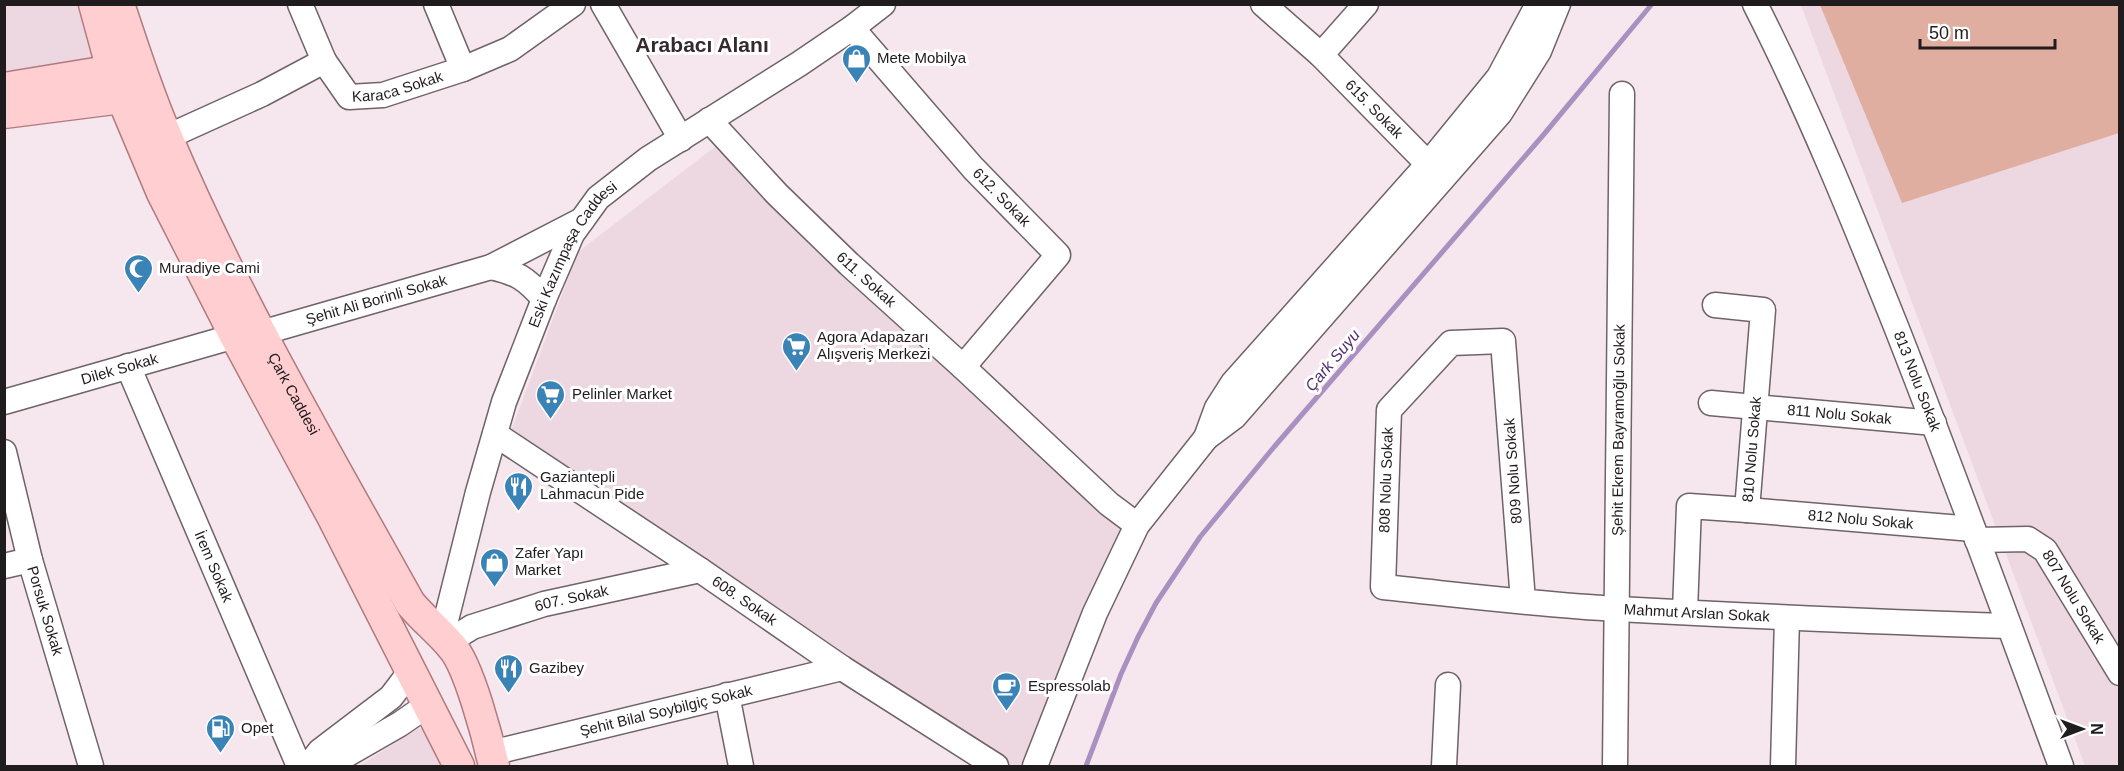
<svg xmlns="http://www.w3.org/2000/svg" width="2124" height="771" font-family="Helvetica,sans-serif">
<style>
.built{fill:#edd7e0}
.green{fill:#dfaea0}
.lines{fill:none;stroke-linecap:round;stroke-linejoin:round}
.stream{stroke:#aa90c0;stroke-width:5}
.minor-casing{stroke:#6f6368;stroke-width:27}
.major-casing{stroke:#b17a7e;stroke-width:33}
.minor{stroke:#fff;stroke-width:24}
.major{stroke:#ffced1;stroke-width:30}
.labels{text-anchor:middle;stroke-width:6;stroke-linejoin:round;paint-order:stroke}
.poi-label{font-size:15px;fill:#201b1d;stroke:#fff;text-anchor:start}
.street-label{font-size:15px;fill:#201b1d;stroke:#fff}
.water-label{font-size:16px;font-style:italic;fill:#53306d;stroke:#fff}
.district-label{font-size:21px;font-weight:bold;fill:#342a2e;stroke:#fff}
</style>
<rect width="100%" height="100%" fill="#f5e7ed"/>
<path class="built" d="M4,5H83L92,58L5,71Z
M1801,5H2119V766H2085Z
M733,133L1128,512L1022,766H1011L511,431L578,252Z
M419,728L436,733L446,766H359Z"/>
<path class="green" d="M1820,5H2119V133L1902,203Z"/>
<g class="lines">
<path class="stream" d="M1086,766L1121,674L1138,637L1156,603L1200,537L1274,447L1545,133L1652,4"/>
<defs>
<g id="minor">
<path d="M300,4L324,61"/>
<path d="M436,4L463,69"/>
<path d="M603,4L681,139"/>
<path id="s1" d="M1263,4L1321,55L1428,164"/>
<path id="s2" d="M1755,4C1809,110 1853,219 1897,329C1954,474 2007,620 2061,766"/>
<path id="s3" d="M852,28L973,168L1058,255L963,367"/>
<path d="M1321,55L1366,4"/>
<path id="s4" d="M709,120L777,194L849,264L963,367L1109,504L1137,525"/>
<path id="s5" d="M167,137L262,94L324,61L349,97L383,95L463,69L510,49L573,4"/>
<path d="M491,267C517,273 526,278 544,299"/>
<path id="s6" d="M261,333L491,267L582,220"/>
<path id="s7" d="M128,366L299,766"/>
<path id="s8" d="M4,402L235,336"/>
<path id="s9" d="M1711,403L1934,423"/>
<path id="s10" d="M495,434L700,570L842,668L996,766"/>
<path d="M1206,438L1217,408L1233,383L1428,164L1499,77L1538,4"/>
<path id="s11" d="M4,452L30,560L91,766"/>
<path id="s12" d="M1747,510L1973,529"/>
<path id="s13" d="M1977,540L2028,539L2045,550L2120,673"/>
<path d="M4,566L30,560"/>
<path id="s14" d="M1523,601L1503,341L1451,343L1389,410L1383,587C1461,595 1540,605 1618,609C1749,616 1879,622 2009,626"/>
<path id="s15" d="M1685,611L1689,506L1747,510L1763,310L1715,305"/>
<path id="s16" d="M442,636L478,492L504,402L544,299L572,234L598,198L648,159L799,64L852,28L883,4"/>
<path id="s17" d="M448,642L472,627L544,604L700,570"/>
<path d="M727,695L741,766"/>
<path id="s18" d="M491,753L842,668"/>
<path d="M308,766L320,751L391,697L410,672"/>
<path d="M327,766L400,724L429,704"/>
<path d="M1035,766L1095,613L1137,525L1206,438L1234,417L1500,113L1539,51L1558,4"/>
<path d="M1444,766L1448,685"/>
<path id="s19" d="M1615,766L1622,94"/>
<path d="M1783,766L1787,618"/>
</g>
<g id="major">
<path d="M94,4L112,70L122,98L162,193L235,336L333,518L459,766"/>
<path id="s20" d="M119,4C134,49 148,94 167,137C235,298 325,450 410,603C423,619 439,631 452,647C469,666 488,739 494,766"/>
<path d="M4,88L132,67"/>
<path d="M4,113L122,98L141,94"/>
</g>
</defs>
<use href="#minor" class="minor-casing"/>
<use href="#major" class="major-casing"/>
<use href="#minor" class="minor"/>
<use href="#major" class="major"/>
</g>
<defs>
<symbol id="shop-pin" viewBox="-11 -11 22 30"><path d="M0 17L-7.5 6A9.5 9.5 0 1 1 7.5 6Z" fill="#3a83b7" stroke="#fff"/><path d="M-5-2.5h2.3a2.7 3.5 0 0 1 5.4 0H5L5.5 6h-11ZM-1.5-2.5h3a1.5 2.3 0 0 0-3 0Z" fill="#fff"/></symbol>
<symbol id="mosque-pin" viewBox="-11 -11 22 30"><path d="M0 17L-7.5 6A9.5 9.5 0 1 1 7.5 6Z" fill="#3a83b7" stroke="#fff"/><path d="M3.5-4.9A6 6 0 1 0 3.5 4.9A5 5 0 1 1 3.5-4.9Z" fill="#fff"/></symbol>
<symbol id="supermarket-pin" viewBox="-11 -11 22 30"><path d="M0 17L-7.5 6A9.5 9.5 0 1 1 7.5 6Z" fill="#3a83b7" stroke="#fff"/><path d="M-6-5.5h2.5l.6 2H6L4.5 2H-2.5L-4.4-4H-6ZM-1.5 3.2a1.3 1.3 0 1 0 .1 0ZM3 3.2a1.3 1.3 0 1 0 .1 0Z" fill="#fff"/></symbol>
<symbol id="restaurant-pin" viewBox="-11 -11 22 30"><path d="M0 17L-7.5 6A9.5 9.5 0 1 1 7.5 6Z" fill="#3a83b7" stroke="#fff"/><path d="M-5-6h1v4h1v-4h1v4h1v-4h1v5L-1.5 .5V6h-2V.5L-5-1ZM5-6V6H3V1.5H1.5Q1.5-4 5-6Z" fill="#fff"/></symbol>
<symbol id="cafe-pin" viewBox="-11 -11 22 30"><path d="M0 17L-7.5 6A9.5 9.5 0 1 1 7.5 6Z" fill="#3a83b7" stroke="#fff"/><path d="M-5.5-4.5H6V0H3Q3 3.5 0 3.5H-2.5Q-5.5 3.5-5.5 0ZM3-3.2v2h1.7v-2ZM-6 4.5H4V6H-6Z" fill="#fff"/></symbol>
<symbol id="fuel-pin" viewBox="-11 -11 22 30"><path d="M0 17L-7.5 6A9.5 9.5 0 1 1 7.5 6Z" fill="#3a83b7" stroke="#fff"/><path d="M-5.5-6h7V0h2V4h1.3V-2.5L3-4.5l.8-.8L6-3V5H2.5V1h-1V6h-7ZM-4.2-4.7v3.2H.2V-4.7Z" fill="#fff"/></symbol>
</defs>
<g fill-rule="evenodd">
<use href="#shop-pin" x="840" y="42" width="33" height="45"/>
<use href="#mosque-pin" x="122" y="252" width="33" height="45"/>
<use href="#supermarket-pin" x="780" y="330" width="33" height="45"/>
<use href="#supermarket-pin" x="534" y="378" width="33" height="45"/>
<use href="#restaurant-pin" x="502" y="470" width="33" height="45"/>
<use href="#shop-pin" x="478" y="546" width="33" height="45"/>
<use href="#restaurant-pin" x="492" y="652" width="33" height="45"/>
<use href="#cafe-pin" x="990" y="670" width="33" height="45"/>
<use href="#fuel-pin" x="204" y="712" width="33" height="45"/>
</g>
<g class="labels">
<g class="poi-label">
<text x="877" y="63">Mete Mobilya</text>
<text x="159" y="273">Muradiye Cami</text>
<text x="817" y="342">Agora Adapazarı<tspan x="817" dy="17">Alışveriş Merkezi</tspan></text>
<text x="572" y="399">Pelinler Market</text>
<text x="540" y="482">Gaziantepli<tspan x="540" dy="17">Lahmacun Pide</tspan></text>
<text x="515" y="558">Zafer Yapı<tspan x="515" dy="17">Market</tspan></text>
<text x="529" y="673">Gazibey</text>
<text x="1028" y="691">Espressolab</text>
<text x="241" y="733">Opet</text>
</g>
<g class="street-label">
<text dy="5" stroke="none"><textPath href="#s5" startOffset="268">Karaca Sokak</textPath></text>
<text dy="5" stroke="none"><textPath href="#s1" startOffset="153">615. Sokak</textPath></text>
<text dy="5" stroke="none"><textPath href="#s3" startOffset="226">612. Sokak</textPath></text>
<text dy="5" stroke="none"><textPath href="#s16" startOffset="406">Eski Kazımpaşa Caddesi</textPath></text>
<text dy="5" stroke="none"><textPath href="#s4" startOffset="224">611. Sokak</textPath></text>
<text dy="5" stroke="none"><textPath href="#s6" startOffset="120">Şehit Ali Borinli Sokak</textPath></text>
<text dy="5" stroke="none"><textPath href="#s8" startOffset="120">Dilek Sokak</textPath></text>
<text dy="5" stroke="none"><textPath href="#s2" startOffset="411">813 Nolu Sokak</textPath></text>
<text dy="5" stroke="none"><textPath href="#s20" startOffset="428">Çark Caddesi</textPath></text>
<text dy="5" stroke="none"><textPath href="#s9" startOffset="129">811 Nolu Sokak</textPath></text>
<text dy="5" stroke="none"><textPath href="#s19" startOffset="336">Şehit Ekrem Bayramoğlu Sokak</textPath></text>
<text dy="5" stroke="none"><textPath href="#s15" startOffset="224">810 Nolu Sokak</textPath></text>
<text transform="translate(1513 471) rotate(-94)" y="5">809 Nolu Sokak</text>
<text transform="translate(1386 480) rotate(-88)" y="5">808 Nolu Sokak</text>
<text dy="5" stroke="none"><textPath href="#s12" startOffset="114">812 Nolu Sokak</textPath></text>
<text dy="5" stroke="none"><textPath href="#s7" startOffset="218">İrem Sokak</textPath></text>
<text dy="5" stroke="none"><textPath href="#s13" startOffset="126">807 Nolu Sokak</textPath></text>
<text dy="5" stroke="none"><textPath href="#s17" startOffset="132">607. Sokak</textPath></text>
<text dy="5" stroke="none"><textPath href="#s10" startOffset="300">608. Sokak</textPath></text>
<text dy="5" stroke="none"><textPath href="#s11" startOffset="164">Porsuk Sokak</textPath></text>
<text dy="5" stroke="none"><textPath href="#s14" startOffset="896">Mahmut Arslan Sokak</textPath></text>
<text dy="5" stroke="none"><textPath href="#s18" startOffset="180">Şehit Bilal Soybilgiç Sokak</textPath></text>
</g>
<g class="water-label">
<text transform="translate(1332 360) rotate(-50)" y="6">Çark Suyu</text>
</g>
<g class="district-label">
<text x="702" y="52">Arabacı Alanı</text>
</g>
</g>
<rect width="2124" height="771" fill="none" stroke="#201b1d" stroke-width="12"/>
<g transform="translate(2082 729) rotate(90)" stroke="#ffffff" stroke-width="4.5" paint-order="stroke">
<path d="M0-4.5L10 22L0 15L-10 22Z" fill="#201b1d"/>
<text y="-9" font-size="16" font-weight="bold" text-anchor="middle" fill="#201b1d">N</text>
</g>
<path d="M1920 39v9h135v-9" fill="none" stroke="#201b1d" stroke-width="3"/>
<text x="1929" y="39" font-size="18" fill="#201b1d" stroke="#ffffff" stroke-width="4.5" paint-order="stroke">50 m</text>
</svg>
